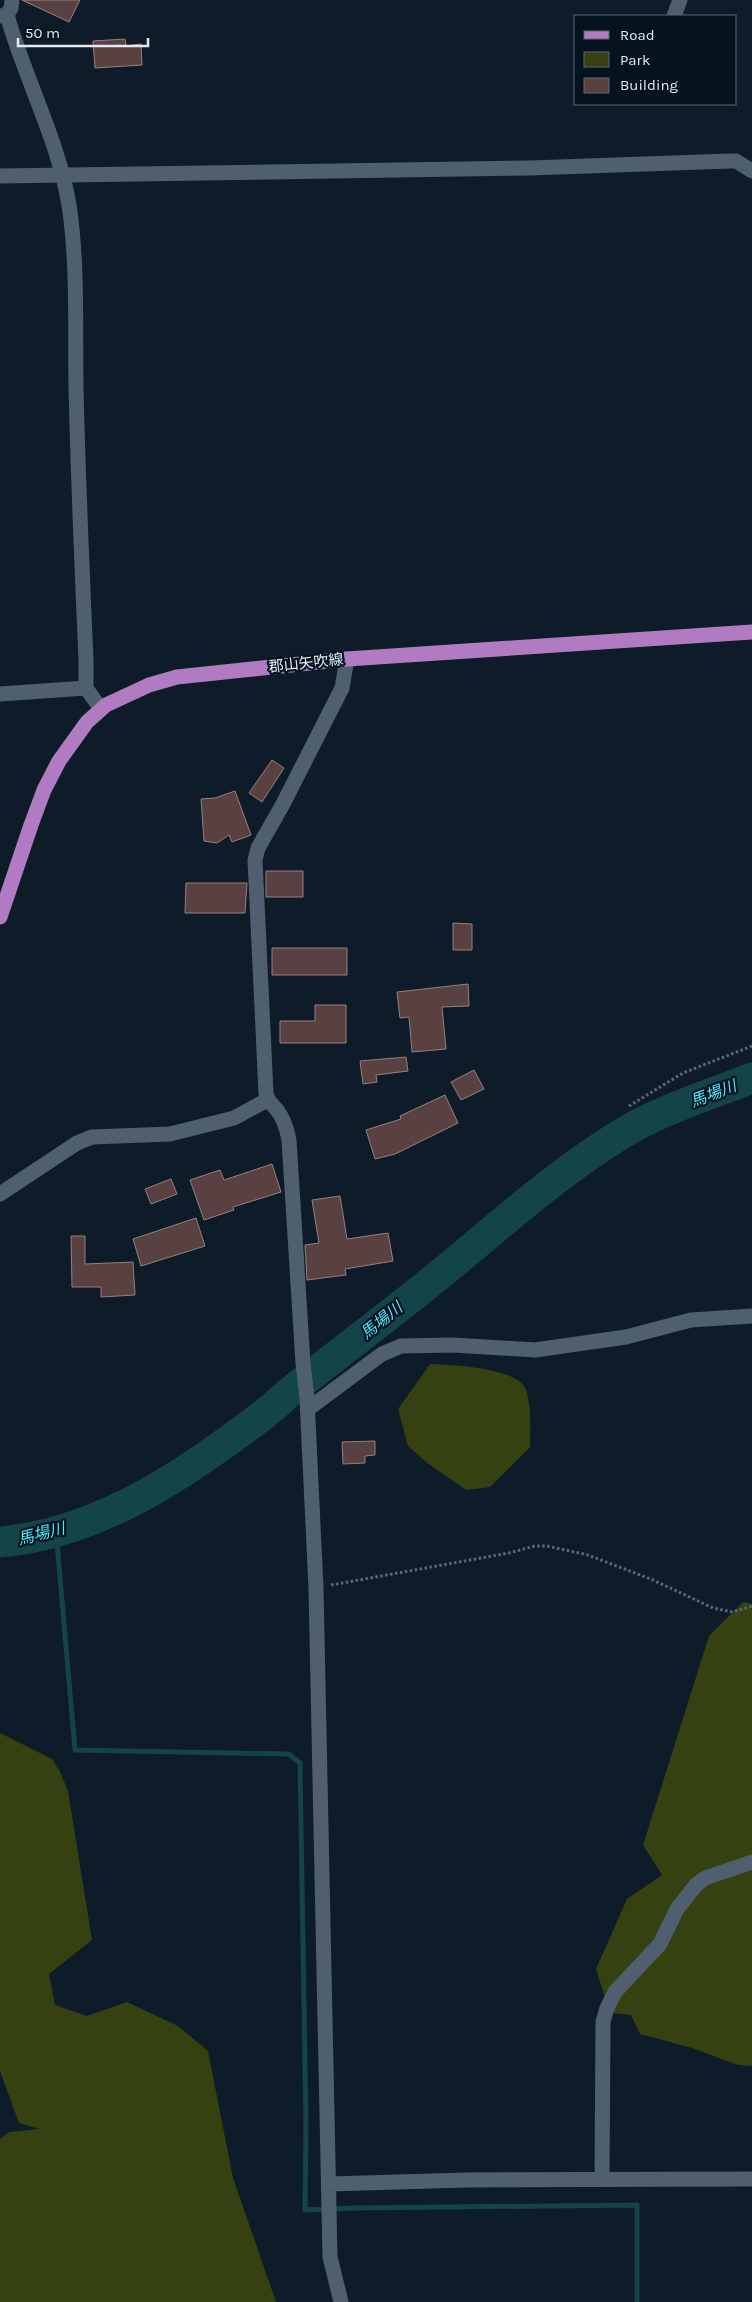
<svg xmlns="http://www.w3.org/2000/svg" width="752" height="2302" font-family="Karla,'Noto Sans JP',sans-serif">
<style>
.green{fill:#354110}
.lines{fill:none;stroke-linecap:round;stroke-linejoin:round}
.stream{stroke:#13444a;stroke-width:5}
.river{stroke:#13444a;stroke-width:31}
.building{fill:#584140;stroke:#997f7e}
.path{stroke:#5c6873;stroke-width:3;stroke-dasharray:2.5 2.5;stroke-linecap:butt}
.minor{stroke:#4f5f6f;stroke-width:15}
.major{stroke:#b17bc1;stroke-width:15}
.labels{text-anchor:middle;stroke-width:4.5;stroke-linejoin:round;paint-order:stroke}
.street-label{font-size:15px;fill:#e2ebf4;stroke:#05131f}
.water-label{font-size:16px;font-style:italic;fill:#51e9fd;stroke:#05131f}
</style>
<rect width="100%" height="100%" fill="#0e1c29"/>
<path class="green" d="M430,1364C450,1365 519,1367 526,1390C532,1408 530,1429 530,1447L490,1487L466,1490L426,1462L408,1446L398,1409Z
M743,1602L752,1604V2066L738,2065L692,2048L640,2034L631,2015L610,2013L596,1969L627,1899L662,1875L643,1845L709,1636Z
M0,1733L52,1759L60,1772L68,1791L92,1940L49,1974L55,2005L87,2016L127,2002L178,2026L208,2051L233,2178L276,2302H0V2139L9,2132L40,2129L19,2123L0,2071Z"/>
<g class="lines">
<path class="stream" d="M56,1531L75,1750L289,1754L300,1763L306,2125L305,2210L356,2208L637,2205V2302"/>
<path class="river" d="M0,1542C83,1535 159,1491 225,1443C246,1428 267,1414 285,1396C345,1348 408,1302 467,1252C517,1210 567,1167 623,1133C663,1109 709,1095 752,1078"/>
</g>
<path class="building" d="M22,0H80L69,22Z
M125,39L126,46L141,44L142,65L95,68L93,41Z
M272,760L284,768L262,802L249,793Z
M235,791L251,835L232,842L229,835L217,843L204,841L201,799L215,798Z
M266,871H303V897H266Z
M186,883H247L245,913H185Z
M453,923L472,924V950H453Z
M272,948H347V975H272Z
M468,984L469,1006L442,1007L446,1049L412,1052L409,1017L400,1018L397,992Z
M315,1005H346V1043H280V1021H315Z
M406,1057L408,1071L376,1075L377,1082L363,1084L360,1061Z
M474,1070L484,1089L461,1100L451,1082Z
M445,1095L458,1123L395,1154L375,1159L366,1130L401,1119L400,1116Z
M272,1164L281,1192L233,1207L234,1210L204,1220L190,1180L220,1170L224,1180Z
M171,1179L177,1194L151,1204L145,1189Z
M340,1196L347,1239L388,1233L393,1261L345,1269L346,1275L307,1280L305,1245L319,1243L312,1200Z
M196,1218L205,1246L141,1266L133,1239Z
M71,1236H85V1264L133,1262L135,1295L101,1297V1287H72Z
M375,1441V1455L365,1456V1463L343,1464L342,1442Z"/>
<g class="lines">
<path class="path" d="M629,1106L683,1073L752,1046
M331,1585L509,1553L535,1546H547L588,1555L653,1580L713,1608L733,1612L752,1606"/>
<path class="minor" d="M7,15C25,79 58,139 69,205C78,265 75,327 76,387C78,478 82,569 86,660V688L101,709
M0,16L7,15L11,8L12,0
M674,16L680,0
M0,176L530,168L730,161H736L752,171
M0,694L86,688
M0,1194L77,1143L92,1137L170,1134L234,1118L267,1100
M308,1409L382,1354L401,1346L453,1345L535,1350L626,1337L691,1320L752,1316
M602,2179L603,2022L607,2008L615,1992L660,1944L677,1909L696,1885L705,1878L752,1862
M329,2184L466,2180L752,2179
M341,2302L330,2257L316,1588L307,1399L303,1363L289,1140C287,1129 284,1119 277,1110C271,1103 267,1101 266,1093L255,860L258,848L283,804L342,688L347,659"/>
<path class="major" d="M0,917L31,825L44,790L59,761L87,722L106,705L149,685L177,677L347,659L752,632"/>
</g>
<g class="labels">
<g class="street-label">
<text transform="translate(306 663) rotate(-6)" y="5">郡山矢吹線</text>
</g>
<g class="water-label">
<text transform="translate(713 1093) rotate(-21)" y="6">馬場川</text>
<text transform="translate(381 1320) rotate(-39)" y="6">馬場川</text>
<text transform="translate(41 1533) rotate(-14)" y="6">馬場川</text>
</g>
</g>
<rect x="574" y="15" width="162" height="90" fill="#05131f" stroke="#5d6974"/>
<rect x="584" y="31" width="25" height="8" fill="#b17bc1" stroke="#5d6974"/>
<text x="620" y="40" font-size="15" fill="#e2ebf4">Road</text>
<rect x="584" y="52" width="25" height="15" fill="#354110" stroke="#5d6974"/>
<text x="620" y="65" font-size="15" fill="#e2ebf4">Park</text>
<rect x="584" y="78" width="25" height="15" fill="#584140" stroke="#5d6974"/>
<text x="620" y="90" font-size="15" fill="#e2ebf4">Building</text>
<path d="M18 38v8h130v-8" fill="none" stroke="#e2ebf4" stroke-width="2.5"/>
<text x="25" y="38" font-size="15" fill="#e2ebf4" stroke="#05131f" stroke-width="4" paint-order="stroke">50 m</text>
</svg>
